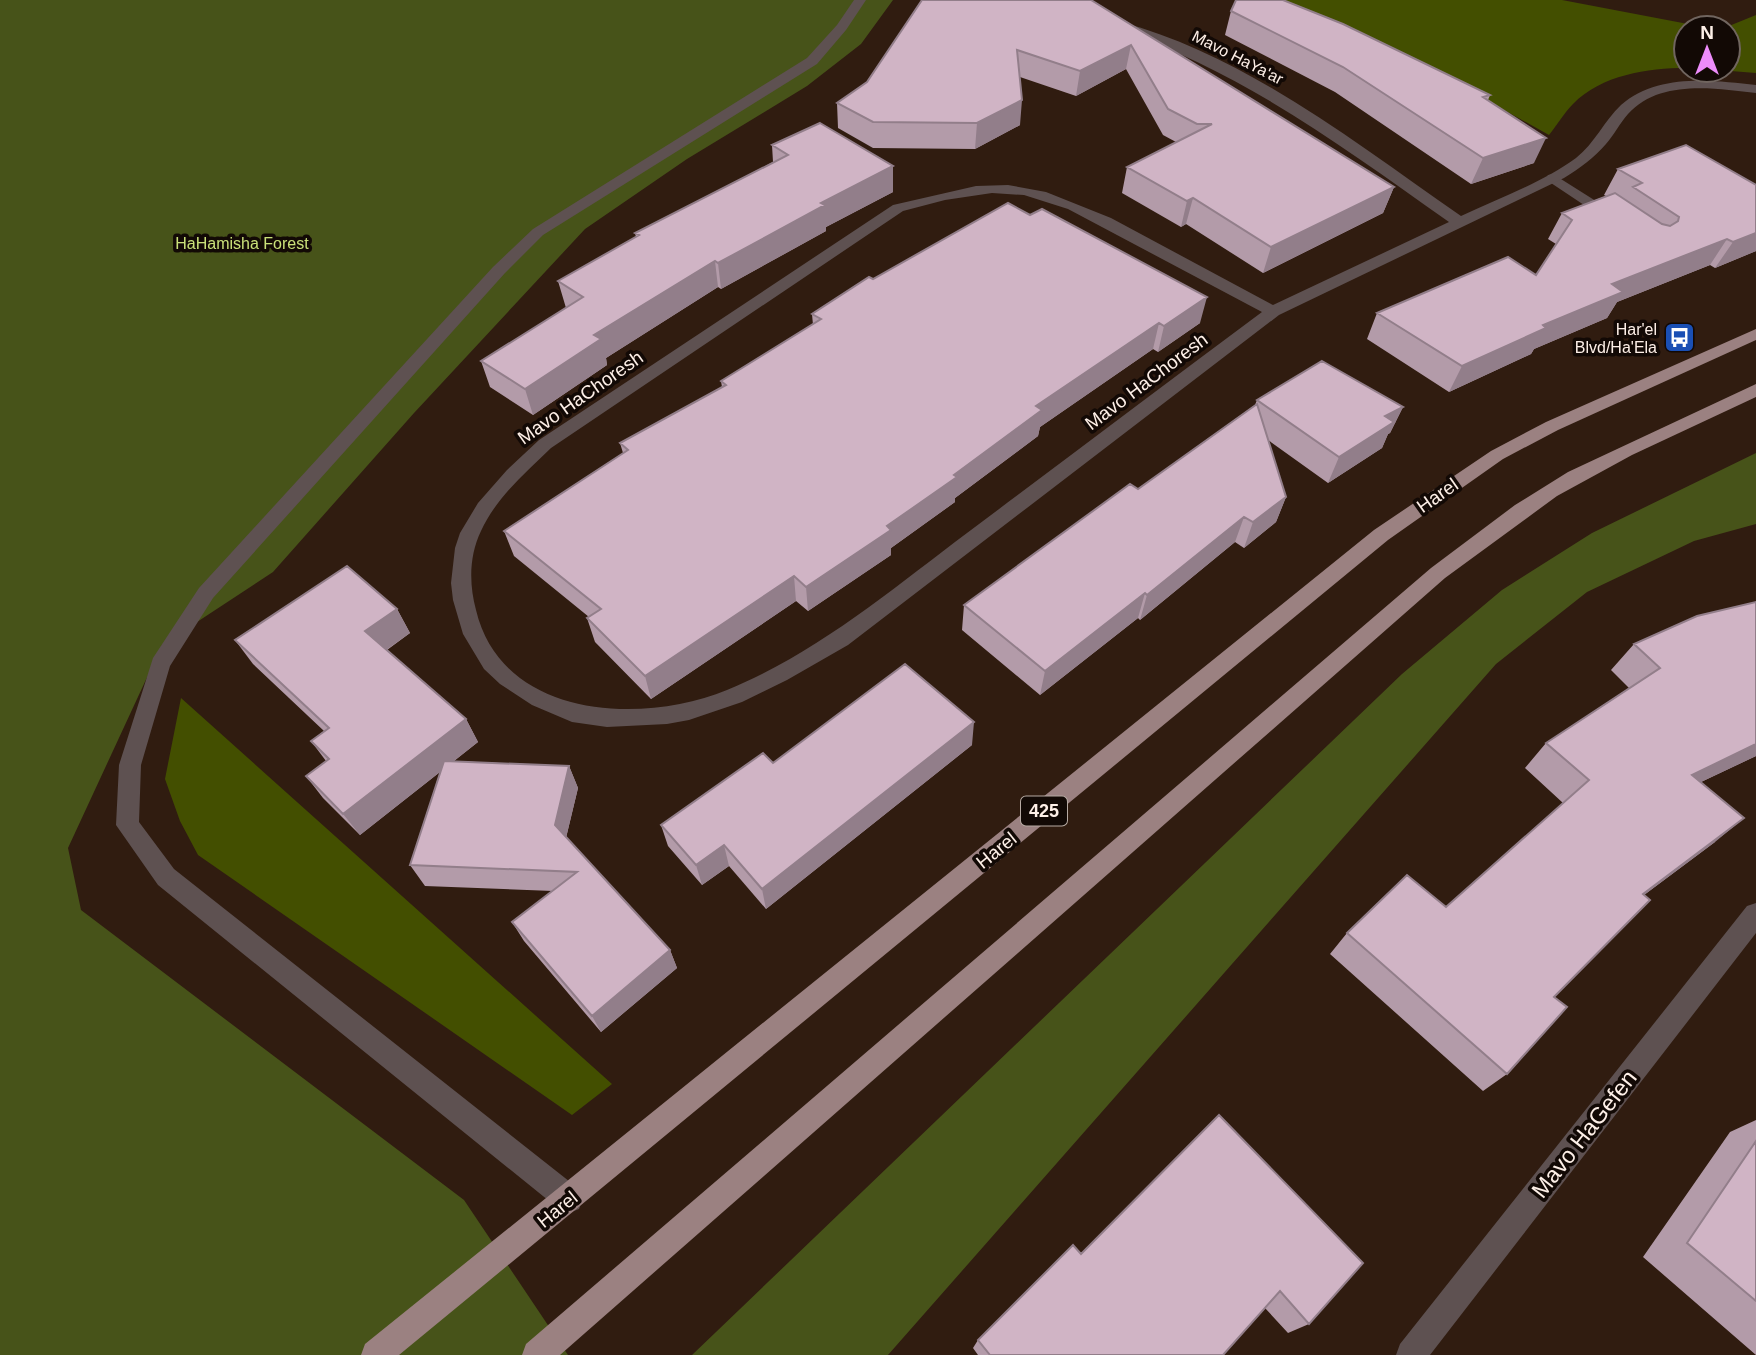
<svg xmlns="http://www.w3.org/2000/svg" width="1756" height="1355" font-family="Helvetica,sans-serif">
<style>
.green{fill:#434f00}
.forest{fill:#475319}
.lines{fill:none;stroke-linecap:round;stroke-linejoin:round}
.service{fill:#5e5151;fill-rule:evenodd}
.minor{fill:#5e5151;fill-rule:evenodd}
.primary{fill:#9b8181;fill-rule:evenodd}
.wall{fill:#b39ba9}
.shaded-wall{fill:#927e8a}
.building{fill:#d0b4c5;stroke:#927e8a;stroke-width:2}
.labels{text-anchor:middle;stroke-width:7;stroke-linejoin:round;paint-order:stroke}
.far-street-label{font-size:16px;fill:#fdefe7;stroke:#120905}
.far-park-label{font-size:16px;fill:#cae179;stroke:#120905}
.far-poi-label{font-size:16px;fill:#fdefe7;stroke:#120905;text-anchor:end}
.shield{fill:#120905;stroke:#b6aaa3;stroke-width:2}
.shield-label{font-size:18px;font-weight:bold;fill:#fdefe7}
.street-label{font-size:19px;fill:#fdefe7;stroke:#120905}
.near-street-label{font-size:23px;fill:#fdefe7;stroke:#120905}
</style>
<rect width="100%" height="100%" fill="#301c10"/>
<path class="green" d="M1279,0H1562L1709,28H1686V68C1648,68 1601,75 1573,104C1564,113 1557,125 1549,135L1454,82Z
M1756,15V73L1718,70H1728V28H1724Z
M181,698L612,1084L572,1115L198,855L180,821L165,779Z"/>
<path class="forest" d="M0,0H893L861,44L807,86L687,159L585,229L414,413L273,572L162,645L68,848L81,910L464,1200L568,1355H0Z
M1756,453V524L1694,541L1587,592L1496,664L888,1355H692L1402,674L1502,590L1592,533Z"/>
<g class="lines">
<path class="service" d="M854,0H866L846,30L817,64L543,235L505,273L213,598L170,666L141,765L139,822L174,869L579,1189L583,1199L579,1209L569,1213L559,1209L158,885L116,825L119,765L153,658L199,588L493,267L533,229L807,58L837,25Z
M1553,174L1618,215L1620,218L1618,221H1608L1548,181L1546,178L1548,175Z"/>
<path class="minor" d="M1121,22C1247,56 1355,143 1461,216C1499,198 1542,183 1576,158C1595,143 1604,121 1621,105C1657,73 1712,80 1756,85V93C1715,88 1659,79 1628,114C1620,123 1614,135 1606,144C1594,158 1580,168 1564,178L1279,315L848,645L787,680L742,702L689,720L667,724L607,727L572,722L532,705L500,684L484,669L463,634L453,600L451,583L455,548L460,533L478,503L507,470L539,440L893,205L976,186L1008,185L1046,192L1111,218L1273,305L1449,222C1340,145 1244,73 1117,29V23ZM992,193L1024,195L1068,209L1262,312C1164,385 1066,459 967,533C891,590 817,653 727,690C642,725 502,719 476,610C469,584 469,556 481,531C496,498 525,473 551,448L903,211L945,200Z
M1756,903V933L1430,1355H1396L1400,1344L1747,906Z"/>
<path class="primary" d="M1756,329V340L1558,430L1503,459L1388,540L399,1355H361L365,1344L1374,530L1491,451L1546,422Z
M1756,384V397L1632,455L1557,496L1445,578L560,1355H522L526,1344L1431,568L1515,505L1568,472Z"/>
</g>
<path class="wall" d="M1091,0L1394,187L1383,213L1263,273L1186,224L1181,227L1122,193L1127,167L1176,142L1163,135L1126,69L1076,96L1020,77V125L975,149L873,148L838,128L837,103Z
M1231,11L1490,95L1488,100L1534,163L1471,184L1335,92L1225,35Z
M772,145L893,192L826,227V231L721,289L718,287L606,358L607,365L533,415L490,387L481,361L566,308L558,281L636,237L635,233L773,162Z
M1618,169L1756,185V251L1715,268L1710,265L1617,302L1607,318L1534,349L1531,354L1449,392L1367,339L1377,313L1536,275L1556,244L1548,239L1562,213L1606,196L1604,195Z
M873,279L1200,323L1158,352L1153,349L1040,427L1038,436L955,498V502L891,548V555L808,611L796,601L651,699L595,642L587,618L589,617L514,556L504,531L623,453L620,443L722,387L721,381L813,325L812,314Z
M1257,400L1403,407L1390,433L1388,434L1382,448L1328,483L1268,440L1286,497L1276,522L1244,548L1235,542L1140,620L1138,618L1040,695L962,630L964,605L1138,489L1255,405Z
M1756,602V756L1701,782L1715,842L1644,895L1554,997L1507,1074L1483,1091L1330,954L1347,933L1446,907L1563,803L1525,768L1546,743L1629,688L1611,670L1634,644Z
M397,609L410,633L387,650L466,719L478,742L454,761L569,766L578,788L566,838L670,950L677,968L601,1032L524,941L512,922L553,891L425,886L410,865L440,772L360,835L323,798L306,776L326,761L311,741L324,731L253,664L235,640Z
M972,745L766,909L729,866L702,885L668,846L661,825L773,763Z
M1219,1115L1309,1324L1288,1333L1265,1308L1223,1355H978L973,1348L978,1340L1081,1254Z
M1756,1120V1355L1643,1257L1730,1132Z"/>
<path class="shaded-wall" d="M1131,45L1126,69L1076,96L1080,71Z
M1022,100L1020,125L975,149L977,123Z
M1546,138L1534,163L1471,184L1483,158Z
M893,166V192L826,227V231L721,289L718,263L821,203Z
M1394,187L1383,213L1263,273L1271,247Z
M1193,198L1186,224L1181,227L1187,201Z
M1756,233V251L1715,268L1733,242Z
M1727,239L1710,265L1617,302L1607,318L1534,349L1531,354L1449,392L1462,366L1543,325L1612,284Z
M715,261L718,287L606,358L607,365L533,415L525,389L594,335Z
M1207,297L1200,323L1158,352L1164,326Z
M1159,323L1153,349L1040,427L1038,436L955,498V502L891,548V555L808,611L806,587L954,475L1036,406Z
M1403,407L1390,433L1388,434L1382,448L1328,483L1339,457L1385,416Z
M1286,497L1276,522L1244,548L1253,522Z
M1244,517L1235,542L1140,620L1147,595Z
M794,576L796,601L651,699L645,676Z
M1145,593L1138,618L1040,695L1045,671Z
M397,609L410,633L379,655L365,631Z
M466,719L478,742L360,835L343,814Z
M974,722L972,745L766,909L762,889Z
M1756,744V756L1665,799L1692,775Z
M569,766L578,788L564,846L555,825Z
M1744,818L1715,842L1616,916L1643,894Z
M724,845L729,866L702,885L696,865Z
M670,950L677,968L601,1032L592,1016Z"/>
<path class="building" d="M922,0H1091L1394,187L1271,247L1193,198L1187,201L1127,167L1212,124H1197L1168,109L1131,45L1080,71L1017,50L1022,100L977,123L873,122L837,103L867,82Z
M1236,0H1283L1343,24L1490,95L1483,97L1546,138L1483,158L1343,67L1231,11Z
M820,123L893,166L821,203L825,205L718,263L715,261L594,335L601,339L525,389L481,361L583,297L558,281L639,235L635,233L788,155L772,145Z
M1686,145L1756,185V233L1733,242L1727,239L1612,284L1623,292L1543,325L1546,328L1462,366L1377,313L1508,257L1536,275L1572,220L1562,213L1615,193L1662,224L1670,226L1678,221L1679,217L1633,187L1642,183L1618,169Z
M1008,203L1030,215L1042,209L1207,297L1164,326L1159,323L1036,406L1042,410L954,475L957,477L887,526L891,530L806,587L794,576L645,676L587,618L601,609L504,531L628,450L620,443L726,385L721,381L821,319L812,314L869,277L873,279Z
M1322,361L1403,407L1385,416L1394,422L1339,457L1257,400Z
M1257,404L1286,497L1253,522L1244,517L1147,595L1145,593L1045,671L964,605L1130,484L1138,489Z
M347,566L397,609L365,631L466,719L343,814L306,776L329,759L311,741L329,728L235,640Z
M1756,602V744L1692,775L1744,818L1643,894L1650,900L1554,997L1567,1007L1507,1074L1347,933L1407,875L1446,907L1589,780L1546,743L1660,668L1634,644L1697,616Z
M905,664L974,722L762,889L724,845L696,865L661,825L763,753L773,763Z
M444,761L569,766L555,825L670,950L592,1016L512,922L577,872L410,865Z
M1219,1115L1363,1263L1309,1324L1280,1291L1223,1355H990L978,1340L1073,1245L1081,1254Z
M1756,1141V1301L1687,1243Z"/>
<defs>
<symbol id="bus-square" viewBox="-11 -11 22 22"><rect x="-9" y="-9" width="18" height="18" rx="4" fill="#1a4fb4" stroke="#120905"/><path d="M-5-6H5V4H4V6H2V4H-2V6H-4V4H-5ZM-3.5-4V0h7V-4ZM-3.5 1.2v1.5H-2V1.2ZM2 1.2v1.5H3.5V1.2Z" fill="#fff"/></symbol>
</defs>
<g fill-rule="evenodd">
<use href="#bus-square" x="1662" y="320" width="35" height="35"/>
</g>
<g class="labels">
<g class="far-street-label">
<text transform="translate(1238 57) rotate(27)" y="6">Mavo HaYa'ar</text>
</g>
<g class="far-park-label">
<text x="242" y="249">HaHamisha Forest</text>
</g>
<g class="far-poi-label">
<text x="1657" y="335">Har'el<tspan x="1657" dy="18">Blvd/Ha'Ela</tspan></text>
</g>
<rect class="shield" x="1021" y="796.5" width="46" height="29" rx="5"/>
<g class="shield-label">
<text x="1044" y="817">425</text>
</g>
<g class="street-label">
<text transform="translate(1146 381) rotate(-37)" y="7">Mavo HaChoresh</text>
<text transform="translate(580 397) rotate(-35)" y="7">Mavo HaChoresh</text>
<text transform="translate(1437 495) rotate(-35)" y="7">Harel</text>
<text transform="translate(996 850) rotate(-39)" y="7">Harel</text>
<text transform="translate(557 1209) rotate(-39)" y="7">Harel</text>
</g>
<g class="near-street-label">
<text transform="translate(1584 1134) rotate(-52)" y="8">Mavo HaGefen</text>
</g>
</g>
<g transform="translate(1707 49)"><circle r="33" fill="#120905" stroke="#70655f" stroke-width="2"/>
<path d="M0-5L12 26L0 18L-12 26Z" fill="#ec8cfa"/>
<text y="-10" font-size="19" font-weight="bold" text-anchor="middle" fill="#fdefe7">N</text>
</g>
</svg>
